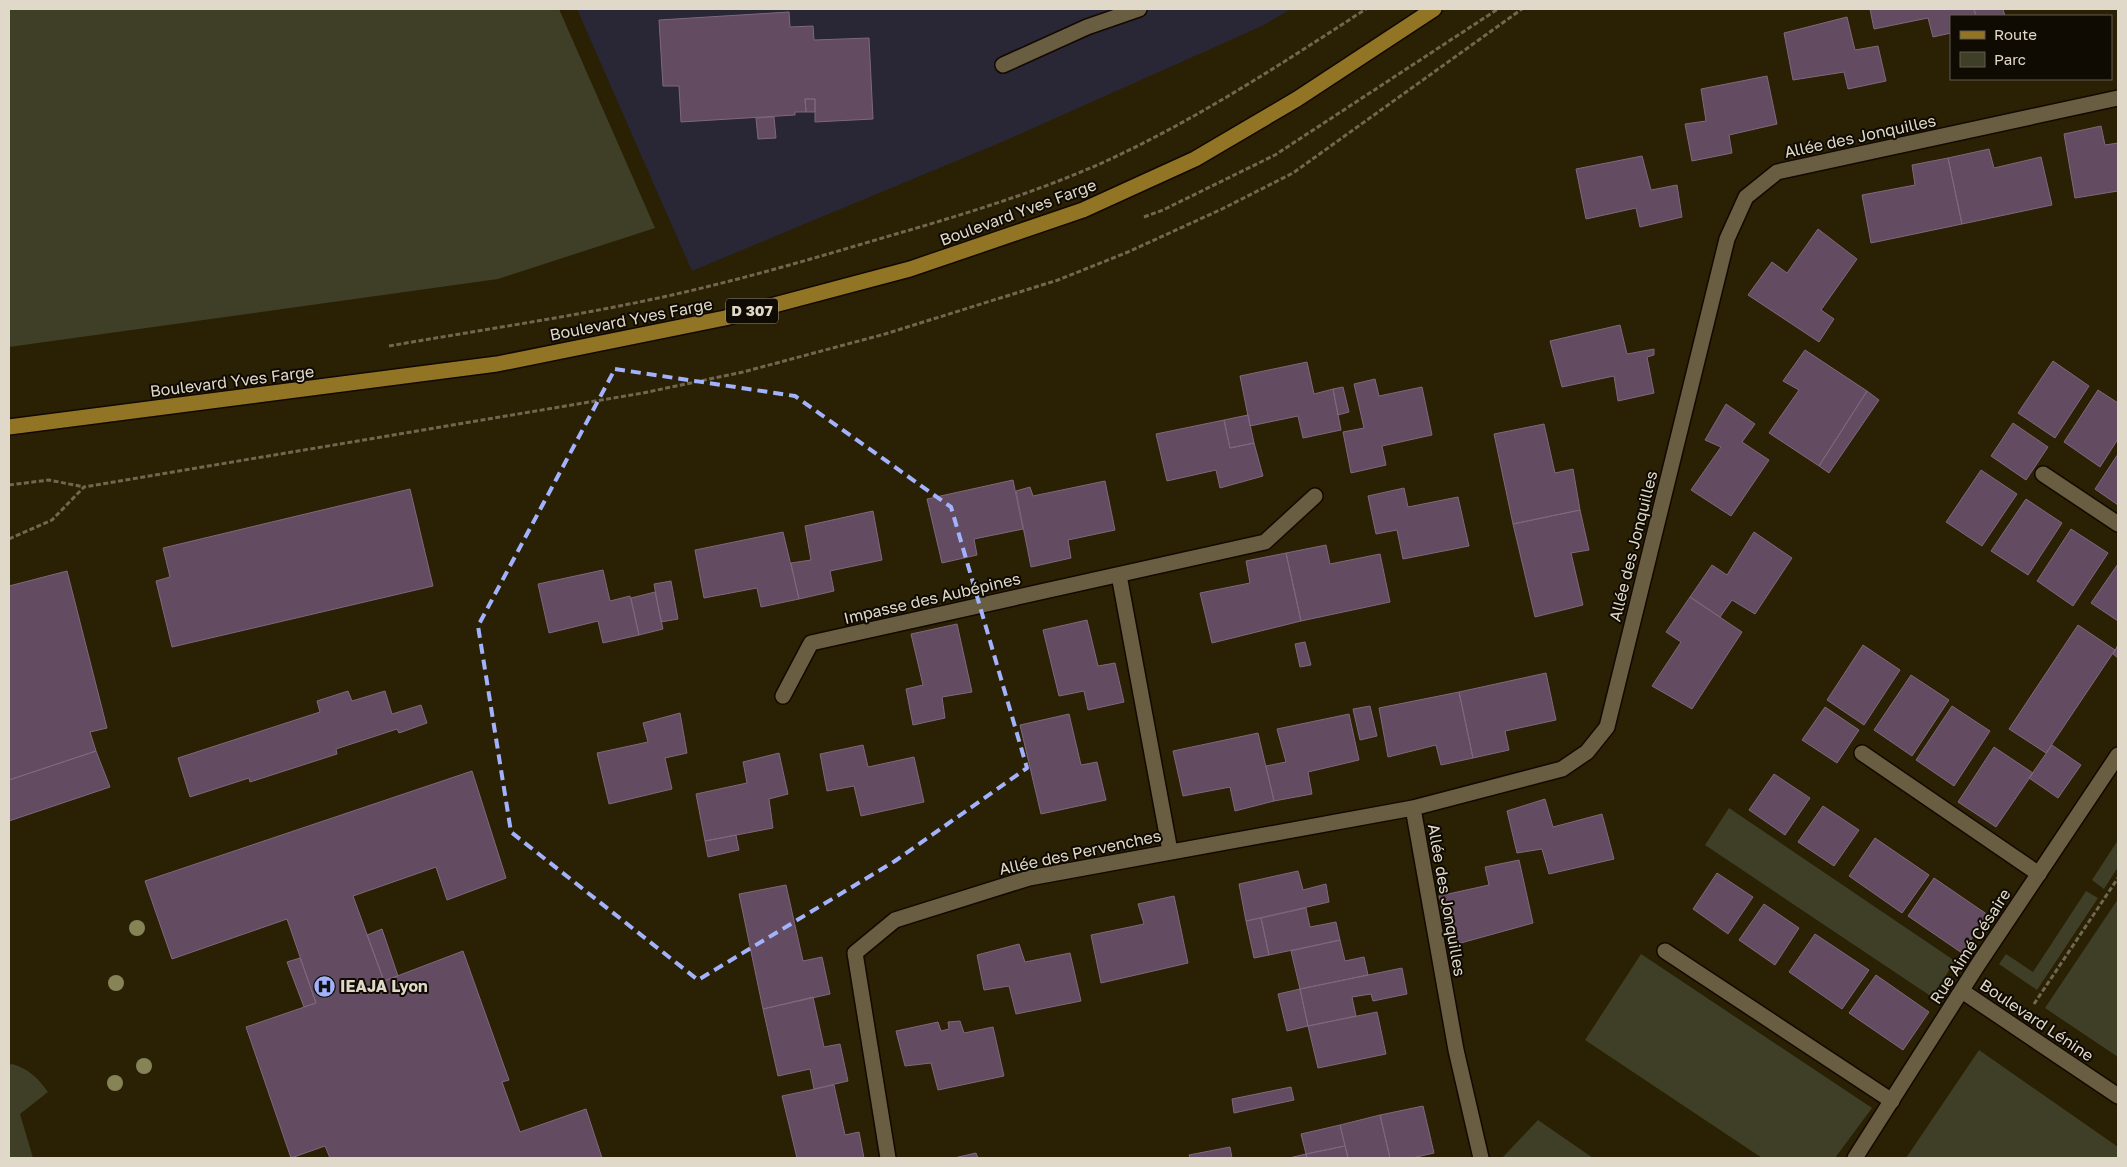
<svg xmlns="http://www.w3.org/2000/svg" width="2127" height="1167" font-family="'Golos Text',sans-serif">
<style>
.commercial{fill:#292636}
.green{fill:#3e3f26}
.building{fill:#634c61;stroke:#7f677d}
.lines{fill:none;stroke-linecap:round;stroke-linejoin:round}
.service-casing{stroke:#130900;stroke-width:18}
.minor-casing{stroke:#130900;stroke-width:18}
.primary-casing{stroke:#130900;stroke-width:18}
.path{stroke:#706750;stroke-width:3;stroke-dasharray:5 2.5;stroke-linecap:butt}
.service{stroke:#695e41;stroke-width:15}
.minor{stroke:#695e41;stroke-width:15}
.primary{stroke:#917525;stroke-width:15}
.tree{fill:#868457}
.marked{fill:none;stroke:#a3b2fd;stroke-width:4;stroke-dasharray:10 6;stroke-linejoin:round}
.labels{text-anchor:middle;stroke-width:4;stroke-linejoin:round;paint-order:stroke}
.shield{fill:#0f0a02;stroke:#a19b8e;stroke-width:1}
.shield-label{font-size:15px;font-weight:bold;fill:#e0d9ca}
.street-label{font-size:16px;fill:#e0d9ca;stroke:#0f0a02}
.poi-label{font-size:16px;font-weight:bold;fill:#e0d9ca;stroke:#0f0a02;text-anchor:start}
</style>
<rect width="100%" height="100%" fill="#2a2004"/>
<path class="commercial" d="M577,9H1291L1262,26L1002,142L692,271Z"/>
<path class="green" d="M9,9H559L655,228L498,279L9,347Z
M1729,808L1955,961L1932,997L1705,845Z
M2118,840V867L2104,889L2092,880Z
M2086,891L2098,898L2037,990L1999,964L2006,954L2033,972Z
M2118,899V1057L2045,1008Z
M1641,954L1872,1108L1835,1158H1762L1585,1040Z
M1979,1050L2118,1147V1158H1906Z
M12,1064C29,1069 38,1078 48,1092L20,1114L33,1158H9V1065Z
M1538,1120L1593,1158H1502Z"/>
<path class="building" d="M1870,9H1974L1976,16H1951V33L1933,37L1928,18L1874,29Z
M1974,9H2003L2005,16H1976Z
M789,12L790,27L813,26L814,40L869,38L873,119L815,122V99H805L806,112H795V115L681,122L679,86H663L659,20Z
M1847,17L1855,50L1878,46L1886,81L1848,89L1844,72L1793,80L1784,33Z
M1767,76L1777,124L1729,135L1732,153L1692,161L1685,124L1706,121L1701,89Z
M805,99H815V112H806Z
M774,117L776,138L758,139L756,118Z
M2101,126L2105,145L2118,143V191L2075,198L2064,134Z
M1989,149L1994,168L2041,157L2052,205L1962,224L1948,158Z
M1642,156L1651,190L1677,185L1682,217L1640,227L1636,208L1586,219L1576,169Z
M1948,158L1962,224L1871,243L1862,195L1915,185L1912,165Z
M1818,229L1857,259L1821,310L1834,319L1819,342L1748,295L1772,262L1787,273Z
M1620,325L1627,354L1654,349V355L1647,357L1654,393L1618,401L1614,376L1562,387L1550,341Z
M1805,350L1867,391L1819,466L1769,433L1799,390L1783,381Z
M2053,361L2089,386L2055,438L2018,413Z
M1307,362L1314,394L1333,389L1341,430L1303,438L1298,416L1250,426L1240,376Z
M1375,379L1379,396L1422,387L1432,435L1382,446L1386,465L1351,473L1343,432L1364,428L1354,384Z
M1343,387L1349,412L1338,415L1333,389Z
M2098,390L2118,403V439L2100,467L2064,442Z
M1867,391L1879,400L1829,473L1819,466Z
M1726,404L1755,424L1742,442L1769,460L1731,516L1691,490L1721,447L1705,440Z
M1248,415L1254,443L1230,448L1224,420Z
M1224,420L1230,448L1254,443L1263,476L1220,488L1216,470L1167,481L1156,434Z
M2013,423L2048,447L2026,480L1991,456Z
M1544,424L1555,473L1573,469L1580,510L1513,524L1494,434Z
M2118,454V505L2095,489Z
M1981,470L2017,494L1982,546L1946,522Z
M1013,480L1023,529L974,539L977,555L942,563L927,499Z
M1105,481L1115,530L1068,540L1071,558L1031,567L1016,491L1030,487L1033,496Z
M1404,488L1408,507L1458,497L1469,546L1403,559L1397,530L1376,534L1368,496Z
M410,489L433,586L172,647L156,581L170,577L163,548Z
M2026,499L2062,523L2028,575L1991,551Z
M1580,510L1589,550L1571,553L1583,605L1535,617L1513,524Z
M873,511L882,560L830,571L834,591L799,599L791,563L811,560L805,526Z
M2071,529L2108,553L2073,606L2037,581Z
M783,532L799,599L761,607L757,588L704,598L695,550Z
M1754,532L1792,558L1755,614L1732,600L1720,617L1690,597L1712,565L1727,575Z
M1326,545L1330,564L1380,554L1390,602L1301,621L1286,553Z
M1286,553L1301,621L1212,643L1200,593L1250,583L1246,561Z
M2118,564V621L2091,603Z
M603,570L610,601L630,596L639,635L603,643L598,621L549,633L538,584Z
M67,571L107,728L90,732L96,751L9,780V586Z
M671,581L678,619L661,622L654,584Z
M655,592L663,629L639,635L631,598Z
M1690,597L1742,632L1692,709L1652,686L1681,642L1666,632Z
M1087,620L1098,666L1115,663L1124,702L1088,710L1084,691L1059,696L1043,630Z
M957,624L972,692L942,697L945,718L913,725L906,689L923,685L911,634Z
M2078,625L2115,650L2046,753L2009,729Z
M1305,642L1311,665L1300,667L1295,644Z
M1863,645L1900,670L1864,725L1827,700Z
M2118,645V658L2113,654Z
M1546,673L1556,720L1505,731L1509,750L1473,758L1459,692Z
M1911,675L1949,700L1912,756L1874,730Z
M348,691L352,701L385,691L392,714L421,705L427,723L399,733L397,729L336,749L337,754L250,782L249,778L190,797L178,758L320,712L317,701Z
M1459,692L1473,758L1441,765L1436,745L1388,757L1379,708Z
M1370,706L1377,736L1360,740L1353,709Z
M1952,706L1990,731L1954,786L1916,760Z
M1825,707L1859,730L1837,763L1802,740Z
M680,713L687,753L665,758L672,789L609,804L597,753L648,742L643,723Z
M1069,714L1081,765L1097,762L1106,800L1041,814L1020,725Z
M1349,714L1359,760L1308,772L1312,794L1274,801L1266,766L1286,762L1277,729Z
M1258,733L1274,801L1235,811L1230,787L1183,796L1173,751Z
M863,745L868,767L914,757L924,802L861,816L854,786L827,791L820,754Z
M2052,745L2081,765L2058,798L2029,778Z
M1994,747L2033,773L1996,827L1958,802Z
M96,751L110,787L9,821V780Z
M779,753L788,794L769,799L773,828L705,841L696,794L747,783L743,762Z
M472,771L506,878L447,900L436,867L353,896L384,981L463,951L509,1080L502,1082L520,1132L586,1109L602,1158H330L325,1146L291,1158L246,1027L316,1003L287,919L172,959L145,881Z
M1774,774L1810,798L1785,835L1749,810Z
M1545,799L1553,827L1602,814L1614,859L1549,874L1542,849L1517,853L1507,811Z
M1823,806L1859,830L1834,866L1798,842Z
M736,835L739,850L708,857L705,841Z
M1875,838L1929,875L1902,913L1849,876Z
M1519,860L1533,923L1450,946L1439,896L1489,885L1485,867Z
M1298,871L1303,890L1326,884L1329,902L1246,921L1239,884Z
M1717,873L1753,897L1728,934L1693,909Z
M1934,878L1988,915L1962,953L1908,916Z
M786,885L803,961L822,957L830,994L763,1009L739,894Z
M1174,896L1188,963L1101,983L1091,935L1144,924L1138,904Z
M1764,904L1799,928L1775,965L1739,940Z
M1306,908L1310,927L1336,922L1340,940L1269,955L1261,918Z
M1261,918L1269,955L1254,958L1246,921Z
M382,929L398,976L384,981L367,935Z
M1815,934L1869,970L1842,1009L1789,972Z
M1340,940L1345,961L1364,957L1368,975L1300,989L1291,951Z
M1019,944L1025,962L1070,953L1081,1001L1016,1014L1009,986L984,990L977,955Z
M300,958L316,1003L304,1007L287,962Z
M1402,968L1407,994L1373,1001L1371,994L1352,997L1356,1016L1308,1026L1300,989Z
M1876,975L1929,1012L1903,1050L1849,1013Z
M1300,989L1308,1026L1287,1031L1278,994Z
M813,997L824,1047L840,1044L848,1081L814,1089L810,1069L778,1076L763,1009Z
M1377,1012L1386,1054L1318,1068L1308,1026Z
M960,1021L964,1033L993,1027L1004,1076L938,1090L931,1063L905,1066L896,1031L938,1022L941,1031L949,1029L948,1022Z
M834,1085L845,1135L859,1132L864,1158H797L782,1096Z
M1291,1087L1294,1100L1234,1113L1232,1099Z
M1423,1106L1434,1153L1412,1158H1390L1380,1115Z
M1380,1115L1390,1158H1348L1340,1125Z
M1340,1125L1345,1146L1306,1154L1301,1134Z
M1345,1146L1348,1158H1307L1306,1154Z
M1230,1147L1232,1158H1190L1189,1155Z
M976,1153L978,1158H954Z
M1306,1154L1307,1158H1289Z"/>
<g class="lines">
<defs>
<path id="service" d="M2043,474L2118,524
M1862,753L2039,874
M1665,951L1892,1101"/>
<path id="minor" d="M1003,65L1087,27L1139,9
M1119,575L1170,851
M783,696L811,643L1265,542L1315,496
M1413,808L1456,1050L1481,1158
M1962,991L2118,1096
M888,1158L855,953L895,920L1029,878L1413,808L1562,769L1587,752L1607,727L1727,239L1746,197L1777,172L2118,98
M1855,1158L1979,963L2118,755"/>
<path id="primary" d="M9,427L497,364L725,318L910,269L1083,210L1195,159L1297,99L1434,9"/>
</defs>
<use href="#service" class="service-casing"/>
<use href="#minor" class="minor-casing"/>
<use href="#primary" class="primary-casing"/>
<path class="path" d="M1144,217L1163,210L1275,155L1498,9
M389,346C497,327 607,312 714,285C775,270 835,252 896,234C965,214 1037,192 1104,162C1196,120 1281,64 1366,9
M9,485L49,480L84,487
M9,539L52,520L84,487L643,393L743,372L885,334L1058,280L1128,252L1222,209L1293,173L1522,9
M2034,1004L2118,878"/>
<use href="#service" class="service"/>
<use href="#minor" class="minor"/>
<use href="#primary" class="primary"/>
</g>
<g class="tree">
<circle cx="137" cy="928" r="8"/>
<circle cx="116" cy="983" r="8"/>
<circle cx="144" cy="1066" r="8"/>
<circle cx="115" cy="1083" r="8"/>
</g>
<path class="marked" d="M615,369L795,396L951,507L1027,768L895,861L698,980L511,832L478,626Z"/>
<defs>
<symbol id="hospital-disc" viewBox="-11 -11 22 22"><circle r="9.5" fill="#a3b2fd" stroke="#0f0a02"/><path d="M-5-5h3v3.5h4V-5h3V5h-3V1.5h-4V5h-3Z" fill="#111"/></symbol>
</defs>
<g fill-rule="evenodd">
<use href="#hospital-disc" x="312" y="974" width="25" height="25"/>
</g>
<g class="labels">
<rect class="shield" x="726" y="298.5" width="52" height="25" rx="4"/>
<g class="shield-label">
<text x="752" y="316">D 307</text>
</g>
<g class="street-label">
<text transform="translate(1860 136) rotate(-12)" y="6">Allée des Jonquilles</text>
<text transform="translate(1018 212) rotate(-20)" y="6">Boulevard Yves Farge</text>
<text transform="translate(631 319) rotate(-11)" y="6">Boulevard Yves Farge</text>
<text transform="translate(232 381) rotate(-7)" y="6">Boulevard Yves Farge</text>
<text transform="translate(1633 546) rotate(-76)" y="6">Allée des Jonquilles</text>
<text transform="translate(932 598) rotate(-13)" y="6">Impasse des Aubépines</text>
<text transform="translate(1080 852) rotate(-12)" y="6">Allée des Pervenches</text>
<text transform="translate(1447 900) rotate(80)" y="6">Allée des Jonquilles</text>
<text transform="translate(1970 946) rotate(-57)" y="6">Rue Aimé Césaire</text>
<text transform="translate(2037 1020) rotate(34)" y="6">Boulevard Lénine</text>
</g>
<g class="poi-label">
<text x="340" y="992">IEAJA Lyon</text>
</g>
</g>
<rect width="2127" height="1167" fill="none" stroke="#e0d9ca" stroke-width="20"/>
<rect x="1950" y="15" width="162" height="65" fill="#0f0a02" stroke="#635d52"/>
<rect x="1960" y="31" width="25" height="8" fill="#917525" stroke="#635d52"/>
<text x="1994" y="40" font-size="15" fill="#e0d9ca">Route</text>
<rect x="1960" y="52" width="25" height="15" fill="#3e3f26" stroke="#635d52"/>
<text x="1994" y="65" font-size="15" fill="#e0d9ca">Parc</text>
</svg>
